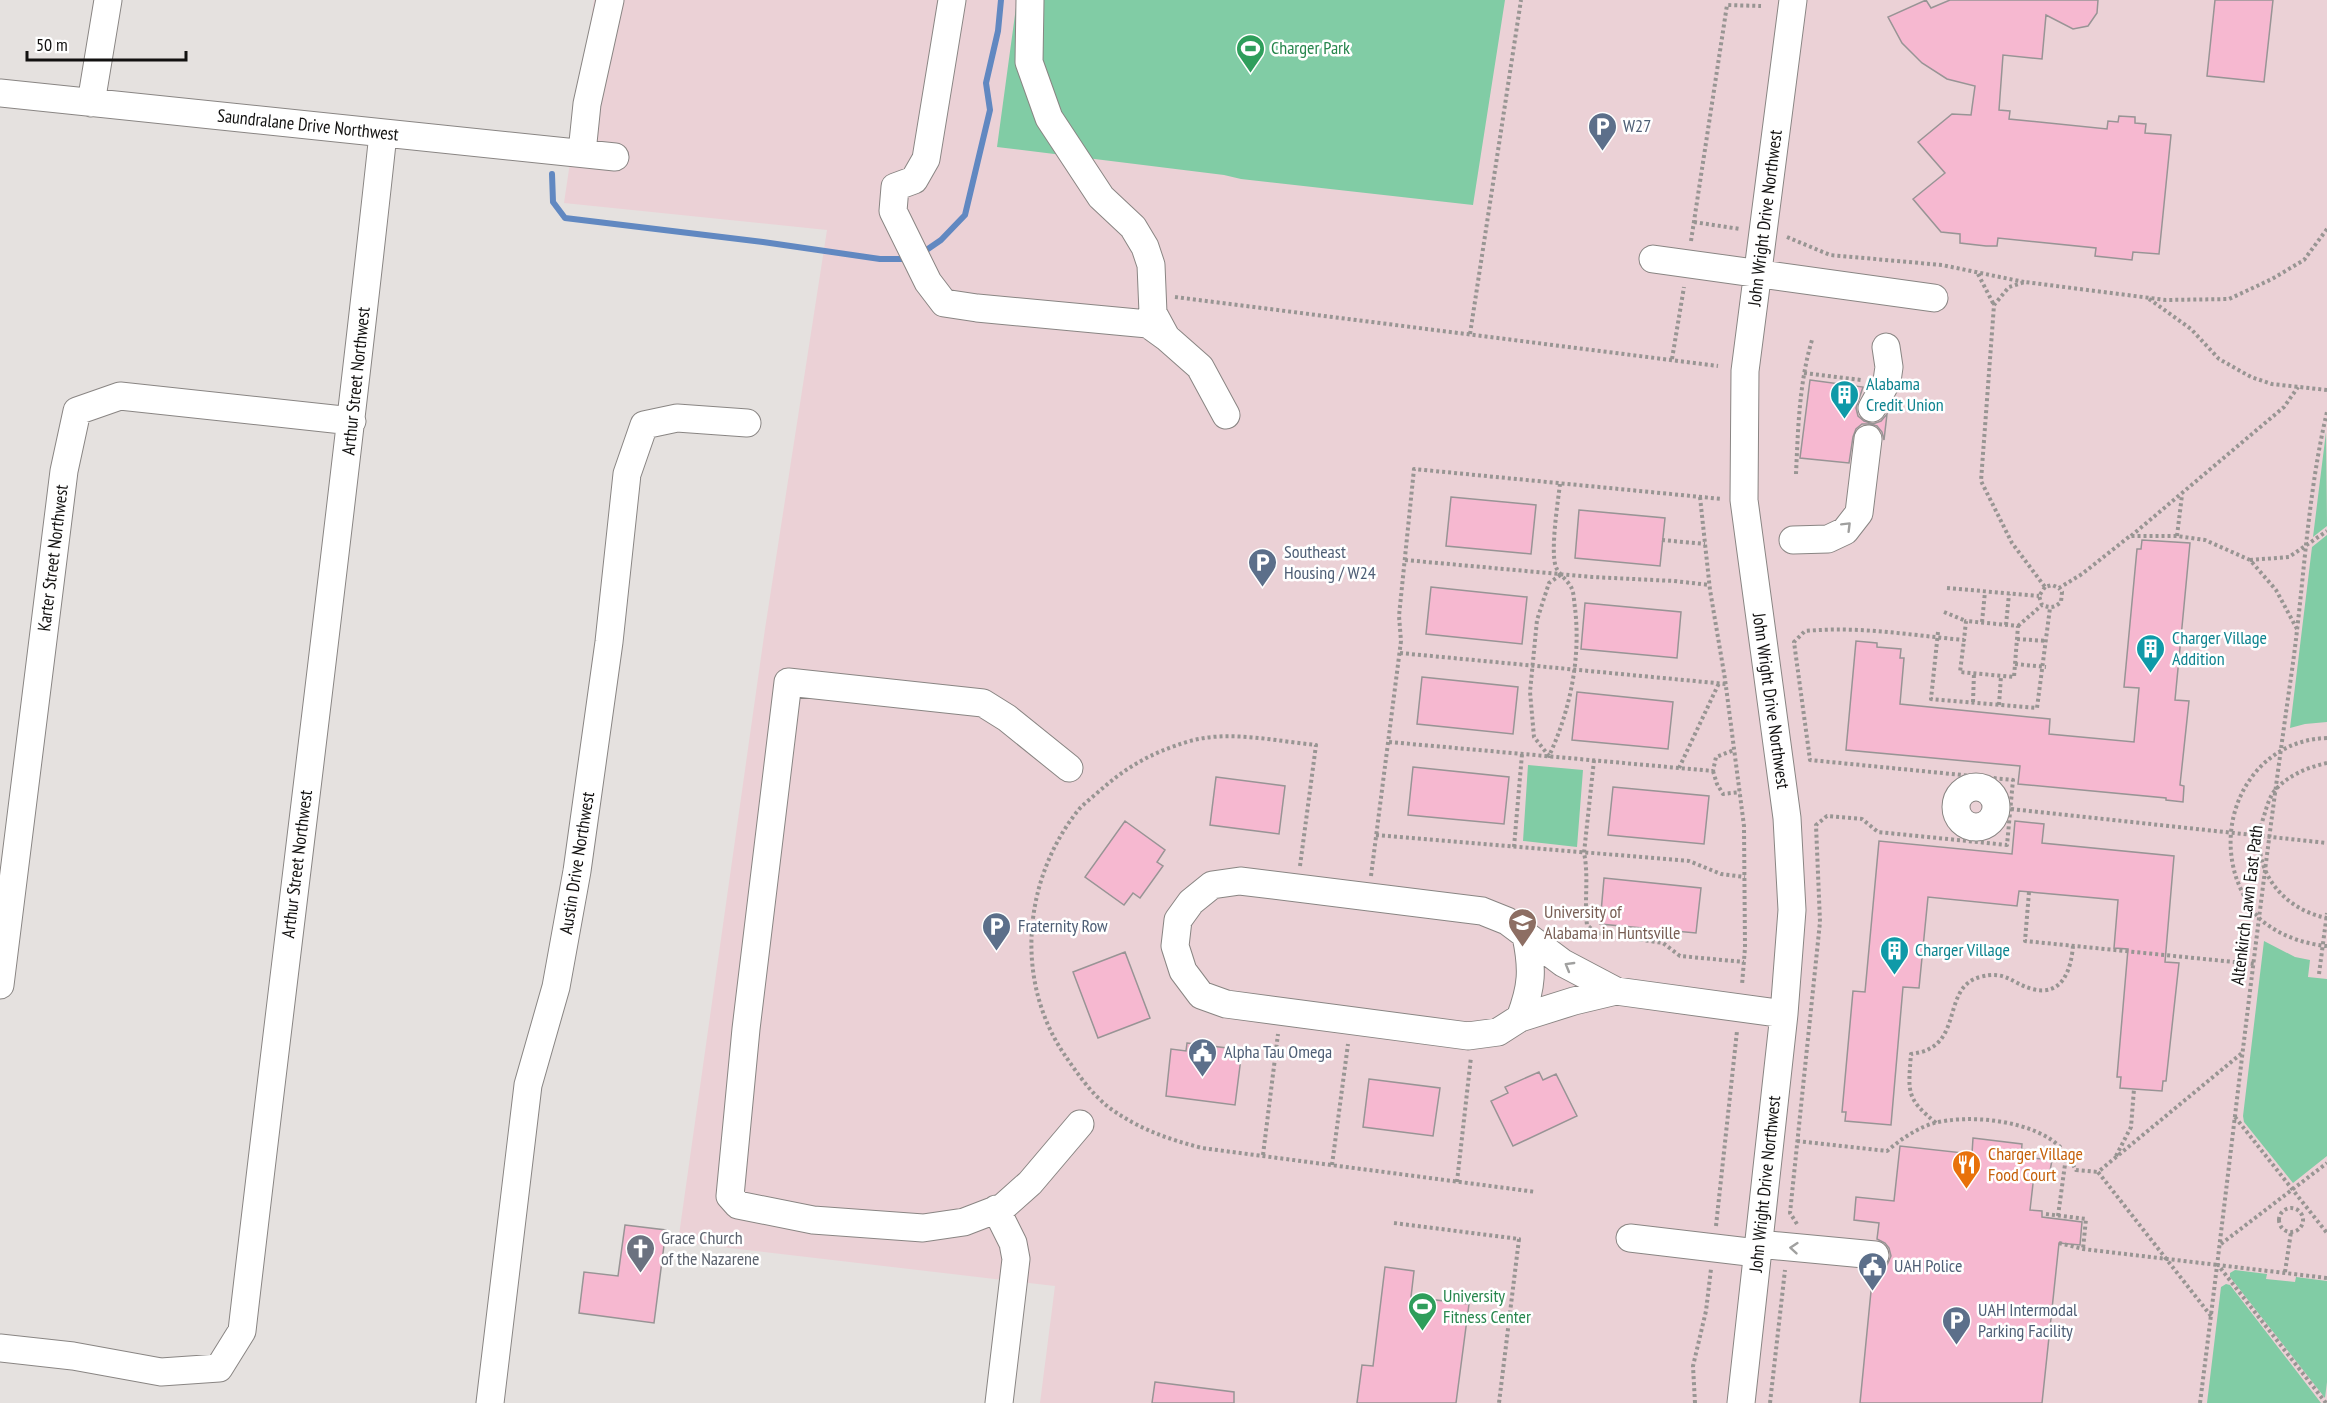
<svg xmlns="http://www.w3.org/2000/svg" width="2327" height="1403" font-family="'PT Sans Narrow',sans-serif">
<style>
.education{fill:#ebd1d6}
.green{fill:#81cca5}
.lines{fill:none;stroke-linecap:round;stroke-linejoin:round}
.stream{stroke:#6188c1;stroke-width:6}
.building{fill:#f6b8d0;stroke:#989495;stroke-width:1.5}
.minor-casing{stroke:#898583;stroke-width:29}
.path{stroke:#989593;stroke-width:4;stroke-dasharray:3 3;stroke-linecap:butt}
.minor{stroke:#fff;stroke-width:27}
.oneway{stroke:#a0a09f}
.labels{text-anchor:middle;stroke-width:5;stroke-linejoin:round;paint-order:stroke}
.leisure-label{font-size:18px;fill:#27864d;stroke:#fff;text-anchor:start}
.street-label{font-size:18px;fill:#121110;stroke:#fff}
.service-label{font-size:18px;fill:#4e5e75;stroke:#fff;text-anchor:start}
.culture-label{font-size:18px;fill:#0d838f;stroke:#fff;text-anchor:start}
.education-label{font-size:18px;fill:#785e54;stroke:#fff;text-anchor:start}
.food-label{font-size:18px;fill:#c56008;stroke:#fff;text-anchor:start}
.worship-label{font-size:18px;fill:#5b616d;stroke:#fff;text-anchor:start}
</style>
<rect width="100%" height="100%" fill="#e5e1df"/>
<path class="education" d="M594,0H2327V1403H1040L1055,1286L678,1242L765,629L827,230L564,203Z"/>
<path class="green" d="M1017,0H1505L1473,205L1241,179L1224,175L997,147Z
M2326,432L2327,526L2313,537Z
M2327,535V722L2305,724L2290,728L2312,547Z
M1528,765L1583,770L1577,847L1523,841Z
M2264,941L2295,957L2310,960L2308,977L2327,979V1156L2293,1183L2244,1122L2243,1116Z
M2235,1270L2267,1274L2266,1279L2295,1282L2296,1277L2327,1281V1382L2325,1398L2230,1277V1273Z
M2226,1284L2230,1285L2321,1403H2207L2221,1287Z"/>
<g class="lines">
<path class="stream" d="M552,174L553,202L565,218L763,242L880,259H907
M925,251L941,240L965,215L990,110L986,83L998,31L1001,0"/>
</g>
<path class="building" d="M1926,0L1931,8L1950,0H2098L2097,13L2088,26L2073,29L2046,15L2042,59L2003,55L1999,110L2010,111L2009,119L2107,129L2108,121L2118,122L2119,116L2135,117V123L2146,124L2145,133L2171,135L2159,254L2133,252L2132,260L2095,256L2096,248L1998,238L1997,246H1986L1960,243V234L1941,232L1913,199L1945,173L1918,142L1952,114L1971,115L1975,86L1947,79L1922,63L1902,43L1888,17Z
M2215,0H2273L2264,82L2207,76Z
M1810,380L1863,387L1856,408L1858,416L1864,421L1873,424L1881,421L1887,414L1884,440L1882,432L1877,426L1870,424H1862L1856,429L1853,437L1849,463L1800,458Z
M1451,497L1536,505L1531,554L1446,546Z
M1579,510L1665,518L1660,566L1575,558Z
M2142,540L2190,543L2175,700L2189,701L2180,785L2184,786L2183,802L2166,800V798L2018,784L2020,766L1846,750L1856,641L1877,643V647L1901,649L1900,658H1904L1900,704L2050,719L2049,734L2134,742L2139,688L2124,687L2137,549H2141Z
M1431,587L1527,597L1522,644L1426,634Z
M1585,603L1681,612L1677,658L1581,649Z
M1422,677L1518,687L1513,734L1417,724Z
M1577,692L1673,702L1668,749L1572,740Z
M1413,767L1509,777L1504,824L1408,815Z
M1216,777L1285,786L1279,834L1210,825Z
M1613,787L1709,796L1704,844L1608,835Z
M1125,821L1165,850L1157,862L1163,866L1140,898L1133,893L1124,905L1085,877Z
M2015,821L2044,824L2042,843L2174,856L2165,962L2179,963L2166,1081H2163L2162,1091L2120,1088L2121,1077H2117L2128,949L2114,948L2118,900L2019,891L2017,906L1928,897L1919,988L1903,987L1891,1125L1845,1121L1846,1112H1842L1853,991L1865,992L1879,841L2012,854Z
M1604,878L1701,888L1696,933L1600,924Z
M1125,952L1150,1018L1098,1038L1073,972Z
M1187,1043L1227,1048L1226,1056L1241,1058L1235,1105L1166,1096L1171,1049L1186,1051Z
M1539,1072L1543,1080L1556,1074L1577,1116L1513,1146L1491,1101L1508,1093L1505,1087Z
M1369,1079L1440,1088L1433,1136L1363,1127Z
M1973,1138L2022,1144L2021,1157L2052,1160L2049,1177L2034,1175L2030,1210L2042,1211V1217L2082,1222L2080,1245L2059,1243L2042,1403H1860L1873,1271L1881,1269L1887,1265L1891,1256L1889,1248L1885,1243L1877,1239L1879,1223L1854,1220L1856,1197L1894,1201L1900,1146L1972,1154Z
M625,1225L666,1230L654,1323L579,1313L584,1272L618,1276Z
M1385,1267L1414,1271L1411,1297L1469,1304L1456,1403H1357L1362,1365L1373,1366Z
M1155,1382L1234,1392V1403H1152Z"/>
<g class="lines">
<defs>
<path id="minor" d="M952,0L926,159L914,180L895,187L893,211L928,282L944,303L977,308L1148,324L1166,337
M1030,0L1029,62L1049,118L1101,197L1133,227L1145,247L1151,265L1153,313L1166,337L1200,367L1226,415
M0,93L615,157
M91,103L108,0
M582,152L587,104L610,0
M1653,259L1934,298
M1872,408L1887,381L1889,367L1886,347
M1793,540L1828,539L1845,531L1859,513L1868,439
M1069,768L1007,718L983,703L788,682L746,1029L730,1196L738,1205L813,1220L923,1228L964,1222L1003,1207L1030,1183L1080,1124
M1956 807a20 20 0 1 1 40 0a20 20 0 1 1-40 0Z
M0,985L64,471L77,411L120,396L352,421
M1616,991L1563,963L1507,921L1482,911L1240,881L1212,885L1191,902L1178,920L1175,946L1183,971L1201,995L1226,1004L1468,1036L1498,1032L1520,1018L1574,1001L1616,991L1784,1014
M1520,1018C1532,987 1533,969 1526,936
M996,1209L1013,1243L1016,1259L999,1403
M1630,1238L1757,1253
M1758,1244L1875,1255
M0,1348L73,1356L161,1372L219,1368L242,1331C288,932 340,534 383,134
M490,1403L528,1085L556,987L577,871L609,642L627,474L644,425L677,418L747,423
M1741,1403L1784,1014L1792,910L1787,818L1744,500L1745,371L1793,0"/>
</defs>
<use href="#minor" class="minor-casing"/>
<path class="path" d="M1694,222L1740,229
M1787,237L1830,255L1942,265L2024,282
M1691,241L1727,5L1761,6
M1978,274L1994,305
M1175,297L1718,366
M2149,299L2191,329L2219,359L2251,377L2272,384L2327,390
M1470,334L1521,0
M1672,359L1684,287
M1804,373L1861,380
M1796,474C1798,430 1799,383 1812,340
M1560,484C1558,501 1550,552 1556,567C1559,575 1569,581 1572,589C1574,594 1574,602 1575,608C1581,658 1570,711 1549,756L1534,737L1530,692L1537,620L1549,583L1562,574
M1700,497L1710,590L1725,679L1744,826L1745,948L1742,985
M2131,536L2284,407L2298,387
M2177,536L2182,495
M1662,540L1705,544
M1405,560L1592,577L1674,581L1710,585
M2250,560L2289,557L2327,531
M2045,587L2039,596L2042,605C2050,608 2054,608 2061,602L2062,592L2059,588
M1947,588L2039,596
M1944,612L1966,621
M1982,622L1985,592
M2006,625L2009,594
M2018,626L2042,605
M2297,629L2276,590L2250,560L2205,540L2177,536H2130L2082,574L2059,588L2052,585L2045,587L2012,543L1981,481L1994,305L2009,287L2025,282L2166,300L2229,299L2272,279L2304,260L2327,229
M1938,632L1931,699L2037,708L2050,608
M2017,639L2047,641
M1400,653L1726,684
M2015,664L2046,667
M1973,702L1974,673
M1999,705L2001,676
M2327,738C2255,740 2214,814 2237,880C2242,893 2250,909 2260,919C2278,935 2304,944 2327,946
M1389,742L1713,771L1716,757L1734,750
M1594,760L1584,853C1589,876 1584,901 1587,925L1596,933L1663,943L1680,956L1744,962
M2327,763C2309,767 2291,774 2278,787C2270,794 2267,806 2264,816C2247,863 2279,909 2327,918
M1679,768L1719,683
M1713,771L1717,784L1723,794L1740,792
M2011,809L2327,843
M1376,835L1689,861L1721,874L1745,877
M1514,847L1522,754
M1300,866L1316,745C1275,741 1229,730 1190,741C1150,753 1126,767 1096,794C1089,800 1081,806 1076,813C1023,882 1015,981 1064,1054C1077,1073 1092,1095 1111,1109C1141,1130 1168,1139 1202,1148L1536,1192
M1371,876L1401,641L1399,616L1414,469L1722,499
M2029,892L2025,941L2254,964
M2319,974L2327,913
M2235,1117L2327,1233
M1936,1123C1906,1098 1908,1093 1911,1054C1917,1053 1924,1052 1929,1049C1960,1034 1945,986 1980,977C2006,970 2011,983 2032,989C2063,997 2071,969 2073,946
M1797,1141L1887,1151C1900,1140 1914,1130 1931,1124C1967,1113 2037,1120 2063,1150C2068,1156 2072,1163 2076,1170L2098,1172
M1263,1155L1278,1034
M2116,1156L2131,1127L2134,1089
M1332,1165L1348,1044
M1457,1182L1471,1057
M2279 1220a12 12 0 1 1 24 0a12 12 0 1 1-24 0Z
M2046,1214L2086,1219L2083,1249
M2058,1216L2066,1157
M1394,1223L1519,1239L1499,1403
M1797,1224L1790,1213L1820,922L1816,825L1827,816L1862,819L1878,832L2007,845L2013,780L1810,760L1794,642L1805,631C1860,626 1909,635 1964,640L1966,621L2018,626L2014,677L1960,672L1964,640
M1716,1226L1737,1031
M2059,1243L2083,1249L2218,1265
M2221,1244L2327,1163
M2285,1272L2291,1232
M2211,1316L2098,1172L2242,1053
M1695,1403L1693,1366L1706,1311L1711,1269
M1770,1403L1785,1270
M2200,1403C2231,1159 2257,914 2292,670C2304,585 2307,496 2327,412
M2326,1403L2218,1265L2327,1278"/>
<use href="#minor" class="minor"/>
</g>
<defs><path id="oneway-chevron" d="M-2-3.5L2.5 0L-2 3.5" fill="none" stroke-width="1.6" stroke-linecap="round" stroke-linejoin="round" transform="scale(1.5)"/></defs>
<g class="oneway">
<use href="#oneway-chevron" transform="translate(1847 526) rotate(-45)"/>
<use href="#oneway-chevron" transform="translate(1569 966) rotate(-150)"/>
<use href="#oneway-chevron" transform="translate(1794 1248) rotate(-175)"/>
</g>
<defs>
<symbol id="stadium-pin" viewBox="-11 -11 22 30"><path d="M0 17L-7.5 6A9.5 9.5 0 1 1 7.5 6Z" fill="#2e9e5b" stroke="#fff"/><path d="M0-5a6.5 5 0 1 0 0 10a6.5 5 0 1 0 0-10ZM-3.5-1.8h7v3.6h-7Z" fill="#fff"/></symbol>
<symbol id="parking-pin" viewBox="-11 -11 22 30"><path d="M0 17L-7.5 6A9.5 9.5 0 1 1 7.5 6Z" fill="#5c6f8a" stroke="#fff"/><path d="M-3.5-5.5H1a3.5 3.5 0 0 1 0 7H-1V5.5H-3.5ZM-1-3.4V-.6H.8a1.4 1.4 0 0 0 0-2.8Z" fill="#fff"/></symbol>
<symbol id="building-pin" viewBox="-11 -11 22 30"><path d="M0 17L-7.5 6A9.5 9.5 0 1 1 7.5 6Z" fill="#0f9aa8" stroke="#fff"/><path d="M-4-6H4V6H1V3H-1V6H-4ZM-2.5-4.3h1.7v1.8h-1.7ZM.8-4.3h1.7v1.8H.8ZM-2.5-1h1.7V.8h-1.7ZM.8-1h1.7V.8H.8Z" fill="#fff"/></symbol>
<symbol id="university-pin" viewBox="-11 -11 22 30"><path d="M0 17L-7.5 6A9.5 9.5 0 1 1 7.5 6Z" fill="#8d6e63" stroke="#fff"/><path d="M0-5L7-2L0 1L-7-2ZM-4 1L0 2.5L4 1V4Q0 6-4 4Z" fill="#fff"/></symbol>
<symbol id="civic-pin" viewBox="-11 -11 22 30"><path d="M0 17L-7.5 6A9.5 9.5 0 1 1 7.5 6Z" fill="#5c6f8a" stroke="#fff"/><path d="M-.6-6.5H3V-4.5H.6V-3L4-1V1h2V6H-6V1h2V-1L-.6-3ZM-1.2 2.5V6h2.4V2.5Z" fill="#fff"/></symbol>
<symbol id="restaurant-pin" viewBox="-11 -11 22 30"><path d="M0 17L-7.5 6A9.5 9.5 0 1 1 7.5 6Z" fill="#e8710a" stroke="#fff"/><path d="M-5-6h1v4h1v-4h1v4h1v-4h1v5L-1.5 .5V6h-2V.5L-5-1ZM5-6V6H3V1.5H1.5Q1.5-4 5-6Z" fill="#fff"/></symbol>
<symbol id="church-pin" viewBox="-11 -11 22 30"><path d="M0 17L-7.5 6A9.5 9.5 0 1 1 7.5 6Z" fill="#6b7280" stroke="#fff"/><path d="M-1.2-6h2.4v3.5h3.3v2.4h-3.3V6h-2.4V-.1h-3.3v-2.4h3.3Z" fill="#fff"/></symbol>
</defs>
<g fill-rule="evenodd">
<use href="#stadium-pin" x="1234" y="32" width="33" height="45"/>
<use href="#parking-pin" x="1586" y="110" width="33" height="45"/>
<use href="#building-pin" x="1828" y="378" width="33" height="45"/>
<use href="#parking-pin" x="1246" y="546" width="33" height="45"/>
<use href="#building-pin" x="2134" y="632" width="33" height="45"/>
<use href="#university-pin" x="1506" y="906" width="33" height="45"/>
<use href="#parking-pin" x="980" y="910" width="33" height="45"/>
<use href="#building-pin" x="1878" y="934" width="33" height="45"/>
<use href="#civic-pin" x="1186" y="1036" width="33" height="45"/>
<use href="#restaurant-pin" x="1950" y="1148" width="33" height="45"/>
<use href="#church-pin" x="624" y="1232" width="33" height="45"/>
<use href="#civic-pin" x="1856" y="1250" width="33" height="45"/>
<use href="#stadium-pin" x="1406" y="1290" width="33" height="45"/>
<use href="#parking-pin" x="1940" y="1304" width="33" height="45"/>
</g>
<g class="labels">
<g class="leisure-label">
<text x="1271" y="54">Charger Park</text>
<text x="1443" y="1302">University<tspan x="1443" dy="21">Fitness Center</tspan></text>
</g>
<g class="street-label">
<text transform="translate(308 125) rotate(6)" y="6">Saundralane Drive Northwest</text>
<text transform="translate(1765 218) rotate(-83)" y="6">John Wright Drive Northwest</text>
<text transform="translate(356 381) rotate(-84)" y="6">Arthur Street Northwest</text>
<text transform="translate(53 558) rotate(-83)" y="6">Karter Street Northwest</text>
<text transform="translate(1771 701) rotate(82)" y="6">John Wright Drive Northwest</text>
<text transform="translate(577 863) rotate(-81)" y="6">Austin Drive Northwest</text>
<text transform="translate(297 864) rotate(-83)" y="6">Arthur Street Northwest</text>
<text transform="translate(2247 905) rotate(-83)" y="6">Altenkirch Lawn East Path</text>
<text transform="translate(1765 1184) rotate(-84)" y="6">John Wright Drive Northwest</text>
</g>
<g class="service-label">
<text x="1623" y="132">W27</text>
<text x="1284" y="558">Southeast<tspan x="1284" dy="21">Housing / W24</tspan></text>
<text x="1018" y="932">Fraternity Row</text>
<text x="1224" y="1058">Alpha Tau Omega</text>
<text x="1894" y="1272">UAH Police</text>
<text x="1978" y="1316">UAH Intermodal<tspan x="1978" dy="21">Parking Facility</tspan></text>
</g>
<g class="culture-label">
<text x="1866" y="390">Alabama<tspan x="1866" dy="21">Credit Union</tspan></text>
<text x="2172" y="644">Charger Village<tspan x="2172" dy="21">Addition</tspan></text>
<text x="1915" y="956">Charger Village</text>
</g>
<g class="education-label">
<text x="1544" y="918">University of<tspan x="1544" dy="21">Alabama in Huntsville</tspan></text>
</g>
<g class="food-label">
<text x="1988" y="1160">Charger Village<tspan x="1988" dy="21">Food Court</tspan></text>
</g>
<g class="worship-label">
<text x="661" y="1244">Grace Church<tspan x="661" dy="21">of the Nazarene</tspan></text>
</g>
</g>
<path d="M27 51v9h159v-9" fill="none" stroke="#121110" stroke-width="3"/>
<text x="36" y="51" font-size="18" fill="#121110" stroke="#ffffff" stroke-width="4.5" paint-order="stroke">50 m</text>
</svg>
